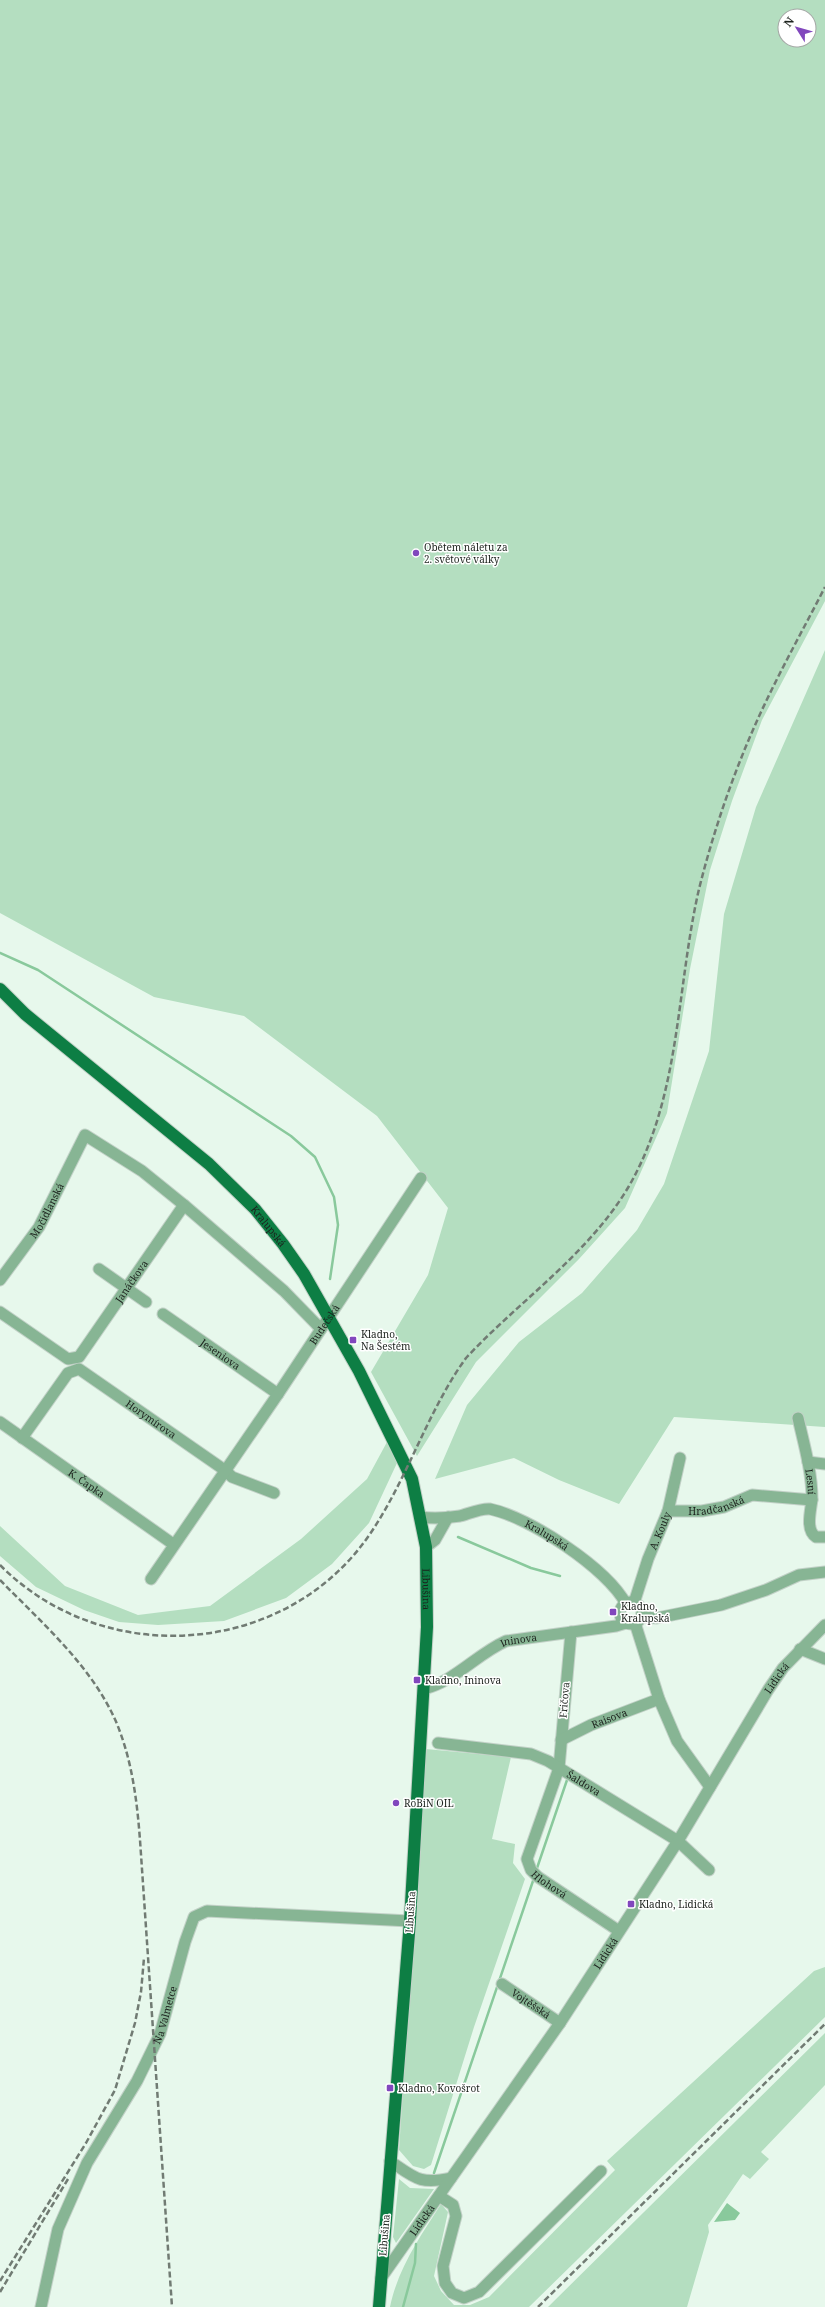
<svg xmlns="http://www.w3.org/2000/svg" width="825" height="2307" font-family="'Noto Serif',serif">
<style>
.green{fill:#b4dec0;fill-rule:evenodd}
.water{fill:#89c99c}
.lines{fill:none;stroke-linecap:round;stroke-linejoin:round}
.stream{stroke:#89c99c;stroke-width:2.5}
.minor-casing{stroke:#c2d1c7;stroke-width:13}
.major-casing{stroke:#c2d1c7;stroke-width:14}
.minor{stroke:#87b594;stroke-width:11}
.major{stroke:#0d7e44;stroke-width:12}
.rail{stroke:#717b73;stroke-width:2.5;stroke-dasharray:6 3;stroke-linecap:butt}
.poi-dot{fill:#8147bd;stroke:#fff;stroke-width:1.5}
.labels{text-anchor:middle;stroke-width:3;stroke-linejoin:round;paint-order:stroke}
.poi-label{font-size:10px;fill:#1c221d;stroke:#fff;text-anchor:start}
.street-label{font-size:10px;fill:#1c221d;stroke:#fff}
</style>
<rect width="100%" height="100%" fill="#e7f8ec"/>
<path class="green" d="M0,0H825V601L762,720L732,801L710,870L690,969L667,1113L625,1208L579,1259L476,1362L417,1456L371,1372L428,1275L448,1208L377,1116L244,1016L154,997L0,913ZM785,16H809V40H785Z
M825,650V1427L674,1417L619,1504L559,1480L514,1458L435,1479L467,1405L519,1342L582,1293L637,1230L664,1184L709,1051L724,914L756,807Z
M387,1442L397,1463L369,1523L332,1564L286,1598L224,1621L158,1625L119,1622L84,1610L36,1587L0,1556V1526L65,1586L138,1615L210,1606L301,1539L367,1479Z
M426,1749L511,1757L492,1839L515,1844L513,1863L525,1879L474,2027L431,2165L424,2169L413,2166L399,2150Z
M825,1967V2017L529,2307H390C398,2268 420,2237 441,2204L448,2212L434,2276L441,2291L454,2305H470L489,2297L615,2170L607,2161L814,1971Z
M825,2033V2085L761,2152L769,2159L750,2179L743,2174L708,2225L709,2232L687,2307H548Z
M399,2179L410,2188L434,2189L396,2243L393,2237Z"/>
<path class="water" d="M727,2203L740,2213L735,2220L714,2222Z"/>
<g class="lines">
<path class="stream" d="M0,953L38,970L291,1136L315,1157L334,1197L338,1225L330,1279
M458,1537L531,1568L560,1576
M536,1871L567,1780
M434,2173L534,1878
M403,2307L415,2263L416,2244"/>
<defs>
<g id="minor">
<path d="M99,1269L146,1302"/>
<path id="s1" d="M0,1280L39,1227L85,1135L142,1171L184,1205L284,1291L321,1329"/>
<path id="s2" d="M0,1312L68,1359L79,1357L184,1205"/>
<path id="s3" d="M163,1314L278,1394"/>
<path id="s4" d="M798,1418C804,1444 812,1472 812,1499C811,1510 805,1530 816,1537H825"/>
<path id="s5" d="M0,1422L173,1544"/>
<path id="s6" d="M22,1438L68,1373L79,1369L226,1471L232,1477L274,1493"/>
<path d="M808,1462L825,1464"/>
<path id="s7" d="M668,1511H702L724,1507L752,1495L812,1500"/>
<path id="s8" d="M420,1517C433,1519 447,1518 460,1516C468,1514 481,1508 490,1509C529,1517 607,1568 626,1604"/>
<path d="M426,1547L435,1540L448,1517"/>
<path id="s9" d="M151,1579L278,1394L421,1178"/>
<circle cx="631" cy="1613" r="11"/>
<path id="s10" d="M634,1603L648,1559L668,1511L680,1458"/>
<path d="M641,1617L657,1618L721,1605L766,1590L799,1575L825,1572"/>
<path d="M635,1623L659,1699L677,1741L710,1787"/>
<path id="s11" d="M571,1632L559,1768L527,1859L531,1870L538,1877L619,1931"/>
<path d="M800,1649L825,1659"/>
<path id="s12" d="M424,1689C455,1681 477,1654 506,1641L616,1626L626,1623"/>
<path id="s13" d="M561,1740L591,1725L659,1699"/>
<path id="s14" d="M438,1743L531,1754L548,1761L678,1841L709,1870"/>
<path id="s15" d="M502,1984L560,2023"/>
<path d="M390,2161C415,2178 420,2185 451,2178"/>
<path d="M439,2196L453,2205L456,2216L443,2266L445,2283L452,2293L464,2298L479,2292L601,2171"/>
<path id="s16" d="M381,2278L560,2023L678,1841L768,1690L783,1668L825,1625"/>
<path id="s17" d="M41,2307L58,2229L87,2163L137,2081L160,2034L185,1942L194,1917L207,1911L410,1921"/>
</g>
<g id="major">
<path id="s18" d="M0,989L25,1014L209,1164L255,1209L283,1244L304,1274L359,1371L412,1479L426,1547L427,1627L410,1921L379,2307"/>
</g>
</defs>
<use href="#minor" class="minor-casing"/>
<use href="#major" class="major-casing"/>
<use href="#minor" class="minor"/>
<use href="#major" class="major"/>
<path class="rail" d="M0,1565C104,1670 286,1657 370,1534C408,1478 427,1412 466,1358C519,1301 589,1254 629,1186C681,1096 676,989 699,889C714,829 735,768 761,712C781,669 804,628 825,587
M0,1580C42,1623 93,1667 117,1724C132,1761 137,1800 140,1840L172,2307
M0,2281L86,2143L115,2090L135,2023L141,1992L144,1958
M0,2292L68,2179
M538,2307L825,2024"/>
</g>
<g class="poi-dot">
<circle cx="416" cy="553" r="4"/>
<rect x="349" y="1336" width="8" height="8" rx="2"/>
<rect x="609" y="1608" width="8" height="8" rx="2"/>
<rect x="413" y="1676" width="8" height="8" rx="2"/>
<circle cx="396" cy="1803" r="4"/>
<rect x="627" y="1900" width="8" height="8" rx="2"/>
<rect x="386" y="2084" width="8" height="8" rx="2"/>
</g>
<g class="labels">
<g class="poi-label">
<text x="424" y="551">Obětem náletu za<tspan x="424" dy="12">2. světové války</tspan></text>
<text x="361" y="1338">Kladno,<tspan x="361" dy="12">Na Šestém</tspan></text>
<text x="621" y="1610">Kladno,<tspan x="621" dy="12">Kralupská</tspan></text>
<text x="425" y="1684">Kladno, Ininova</text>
<text x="404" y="1807">RoBiN OIL</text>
<text x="639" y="1908">Kladno, Lidická</text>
<text x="398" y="2092">Kladno, Kovošrot</text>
</g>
<g class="street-label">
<text dy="4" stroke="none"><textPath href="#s1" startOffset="84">Močidlanská</textPath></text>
<text dy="4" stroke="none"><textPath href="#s18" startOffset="359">Kralupská</textPath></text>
<text dy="4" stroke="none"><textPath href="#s2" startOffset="186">Janáčkova</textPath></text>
<text dy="4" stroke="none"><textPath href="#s9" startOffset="308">Budečská</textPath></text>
<text dy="4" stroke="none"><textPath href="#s3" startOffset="70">Jeseniova</textPath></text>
<text dy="4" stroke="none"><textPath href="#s6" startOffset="179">Horymírova</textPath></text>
<text dy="4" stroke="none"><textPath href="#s4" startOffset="65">Lesní</textPath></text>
<text dy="4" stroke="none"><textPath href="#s5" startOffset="106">K. Čapka</textPath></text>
<text dy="4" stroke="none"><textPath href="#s7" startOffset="49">Hradčanská</textPath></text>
<text dy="4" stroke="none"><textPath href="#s10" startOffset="77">A. Kouly</textPath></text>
<text dy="4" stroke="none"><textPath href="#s8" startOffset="134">Kralupská</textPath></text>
<text dy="4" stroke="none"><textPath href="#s18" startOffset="762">Libušina</textPath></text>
<text dy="4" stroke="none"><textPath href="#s12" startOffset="108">Ininova</textPath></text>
<text dy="4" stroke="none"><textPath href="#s16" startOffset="719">Lidická</textPath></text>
<text transform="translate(564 1700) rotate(-85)" y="4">Fričova</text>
<text dy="4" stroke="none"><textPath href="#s13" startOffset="53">Raisova</textPath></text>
<text dy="4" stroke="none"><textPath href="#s14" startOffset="154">Šaldova</textPath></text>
<text dy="4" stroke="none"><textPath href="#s11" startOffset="268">Hlohová</textPath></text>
<text transform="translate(410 1912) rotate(-86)" y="4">Libušina</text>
<text dy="4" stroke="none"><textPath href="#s16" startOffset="395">Lidická</textPath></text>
<text dy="4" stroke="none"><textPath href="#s15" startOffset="35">Vojtěšská</textPath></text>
<text dy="4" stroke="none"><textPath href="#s17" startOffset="320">Na Valmetce</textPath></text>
<text dy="4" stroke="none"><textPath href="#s16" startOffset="71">Lidická</textPath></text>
<text transform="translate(384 2235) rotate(-85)" y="4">Libušina</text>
</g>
</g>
<g transform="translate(797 28) rotate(307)"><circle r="19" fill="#ffffff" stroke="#a4a7a5"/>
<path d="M0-3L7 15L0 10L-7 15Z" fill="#8147bd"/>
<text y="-6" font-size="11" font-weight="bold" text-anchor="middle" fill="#1c221d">N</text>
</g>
</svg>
